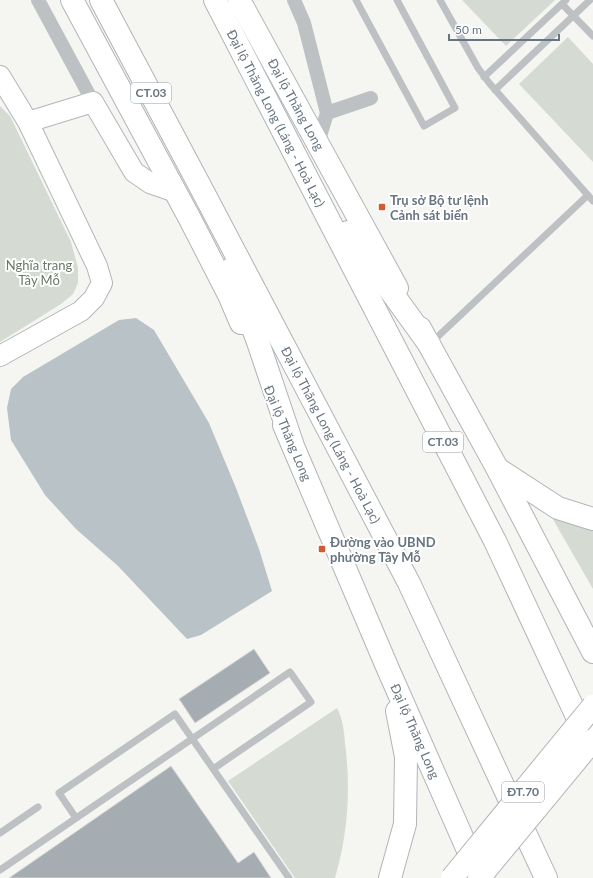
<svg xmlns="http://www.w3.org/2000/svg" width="593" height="878" font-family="Lato,sans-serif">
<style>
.green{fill:#d5dad2}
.water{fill:#b8c2c7}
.building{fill:#a6adb2;stroke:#d7d7d5}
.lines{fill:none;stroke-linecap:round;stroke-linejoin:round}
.secondary-casing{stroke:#b2b6ba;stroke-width:22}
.primary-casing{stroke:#b0b5b8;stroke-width:24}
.highway-casing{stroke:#b0b4b7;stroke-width:24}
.lane{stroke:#bdc1c4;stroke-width:7}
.street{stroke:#bdc1c4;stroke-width:14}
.secondary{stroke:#fff;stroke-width:20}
.primary{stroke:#fff;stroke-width:22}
.highway{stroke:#fff;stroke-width:22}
.primary-bridge-casing{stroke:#b0b5b8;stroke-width:24;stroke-linecap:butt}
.primary-bridge{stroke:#fff;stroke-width:22}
.poi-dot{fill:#d45a34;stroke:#fff;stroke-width:1.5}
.labels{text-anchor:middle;stroke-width:4;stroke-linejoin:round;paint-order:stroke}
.shield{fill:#fff;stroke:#959ea7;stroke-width:1}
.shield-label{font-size:12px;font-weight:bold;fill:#677581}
.street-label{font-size:13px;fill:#677581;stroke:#fff}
.poi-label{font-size:13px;font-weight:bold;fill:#677581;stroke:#fff;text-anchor:start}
.park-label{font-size:13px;fill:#697965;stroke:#fff}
</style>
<rect width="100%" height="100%" fill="#f5f6f2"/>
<path class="green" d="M462,0H555L506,46Z
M568,37L593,64V162L519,84Z
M0,106L10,116L71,242L78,268V283L73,294L61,304L0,342Z
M547,509L593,528V589Z
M337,708C343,719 344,731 345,743C351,789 348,834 335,878H295L228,781Z"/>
<path class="water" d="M136,318L154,330L209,423L236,488L259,549L272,591L201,635L187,639L118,566L76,529L45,495L11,440L7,408L11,389L23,377L119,320Z"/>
<path class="building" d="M254,649L270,673L195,723L179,699Z
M171,766L238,863L254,852L271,878H9Z"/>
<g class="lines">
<defs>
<path id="secondary" d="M0,76L28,122L97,266L102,283L94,298L81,311L0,356
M28,122L93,102L134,172L150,183L176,192"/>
<g id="primary">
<path d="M72,0L190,219L229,295L241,323"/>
<path id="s1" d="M239,0L397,288"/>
<path d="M420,328L497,468L593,652"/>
<path id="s2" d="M284,425L388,669L478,873"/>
<path d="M498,469L558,508L593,519"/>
<path d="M390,878L405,824L406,757L397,711"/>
</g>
<g id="highway">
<path id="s3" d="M101,0L200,186L409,583L546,878"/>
<path id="s4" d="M215,0L495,541L587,738"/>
<path d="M348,232L429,344"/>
<path d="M231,269L258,342L292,443"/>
</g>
</defs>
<use href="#secondary" class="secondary-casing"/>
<use href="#primary" class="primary-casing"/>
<use href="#highway" class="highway-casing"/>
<path class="lane" d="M356,0L424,126L455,108L397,0
M440,0L478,68L490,84L593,201
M562,4L593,36
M484,77L566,0
M495,90L590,0
M431,343L588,195
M76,818L59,793L175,714L289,878
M0,833L38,807
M0,870L290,672L311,702L213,769"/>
<path class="street" d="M38,0L93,102
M294,0L304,23L327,113L318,143
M327,113L371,98"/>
<use href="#secondary" class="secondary"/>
<use href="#primary" class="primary"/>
<use href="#highway" class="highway"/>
<defs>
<path id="primary-bridge" d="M452,878L593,706
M479,878L593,740"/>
</defs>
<use href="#primary-bridge" class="primary-bridge-casing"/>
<use href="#primary-bridge" class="primary-bridge"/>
</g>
<g class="poi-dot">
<rect x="378" y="203" width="8" height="8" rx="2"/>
<rect x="318" y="545" width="8" height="8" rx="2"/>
</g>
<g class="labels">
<g class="shield">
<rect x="131" y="83" width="40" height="20" rx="3"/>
<rect x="423" y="432" width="40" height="20" rx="3"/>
<rect x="502" y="782" width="42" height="20" rx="3"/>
</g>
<g class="shield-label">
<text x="151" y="97">CT.03</text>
<text x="443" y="446">CT.03</text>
<text x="523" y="796">ĐT.70</text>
</g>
<g class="street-label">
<text dy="5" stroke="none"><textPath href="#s1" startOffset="119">Đại lộ Thăng Long</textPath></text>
<text dy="5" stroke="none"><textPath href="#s4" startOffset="133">Đại lộ Thăng Long (Láng - Hoà Lạc)</textPath></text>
<text transform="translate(288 433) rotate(67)" y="5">Đại lộ Thăng Long</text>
<text dy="5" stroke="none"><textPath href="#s3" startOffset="492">Đại lộ Thăng Long (Láng - Hoà Lạc)</textPath></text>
<text dy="5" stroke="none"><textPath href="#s2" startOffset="333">Đại lộ Thăng Long</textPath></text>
</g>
<g class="poi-label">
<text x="390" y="205">Trụ sở Bộ tư lệnh<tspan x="390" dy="15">Cảnh sát biển</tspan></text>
<text x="330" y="547">Đường vào UBND<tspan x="330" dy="15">phường Tây Mỗ</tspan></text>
</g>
<g class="park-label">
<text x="39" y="270">Nghĩa trang<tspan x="39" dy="15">Tây Mỗ</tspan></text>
</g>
</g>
<path d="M449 34v6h110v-6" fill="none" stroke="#677581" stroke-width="2"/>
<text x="455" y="34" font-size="12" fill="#677581" stroke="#ffffff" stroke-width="3" paint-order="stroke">50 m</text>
</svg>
